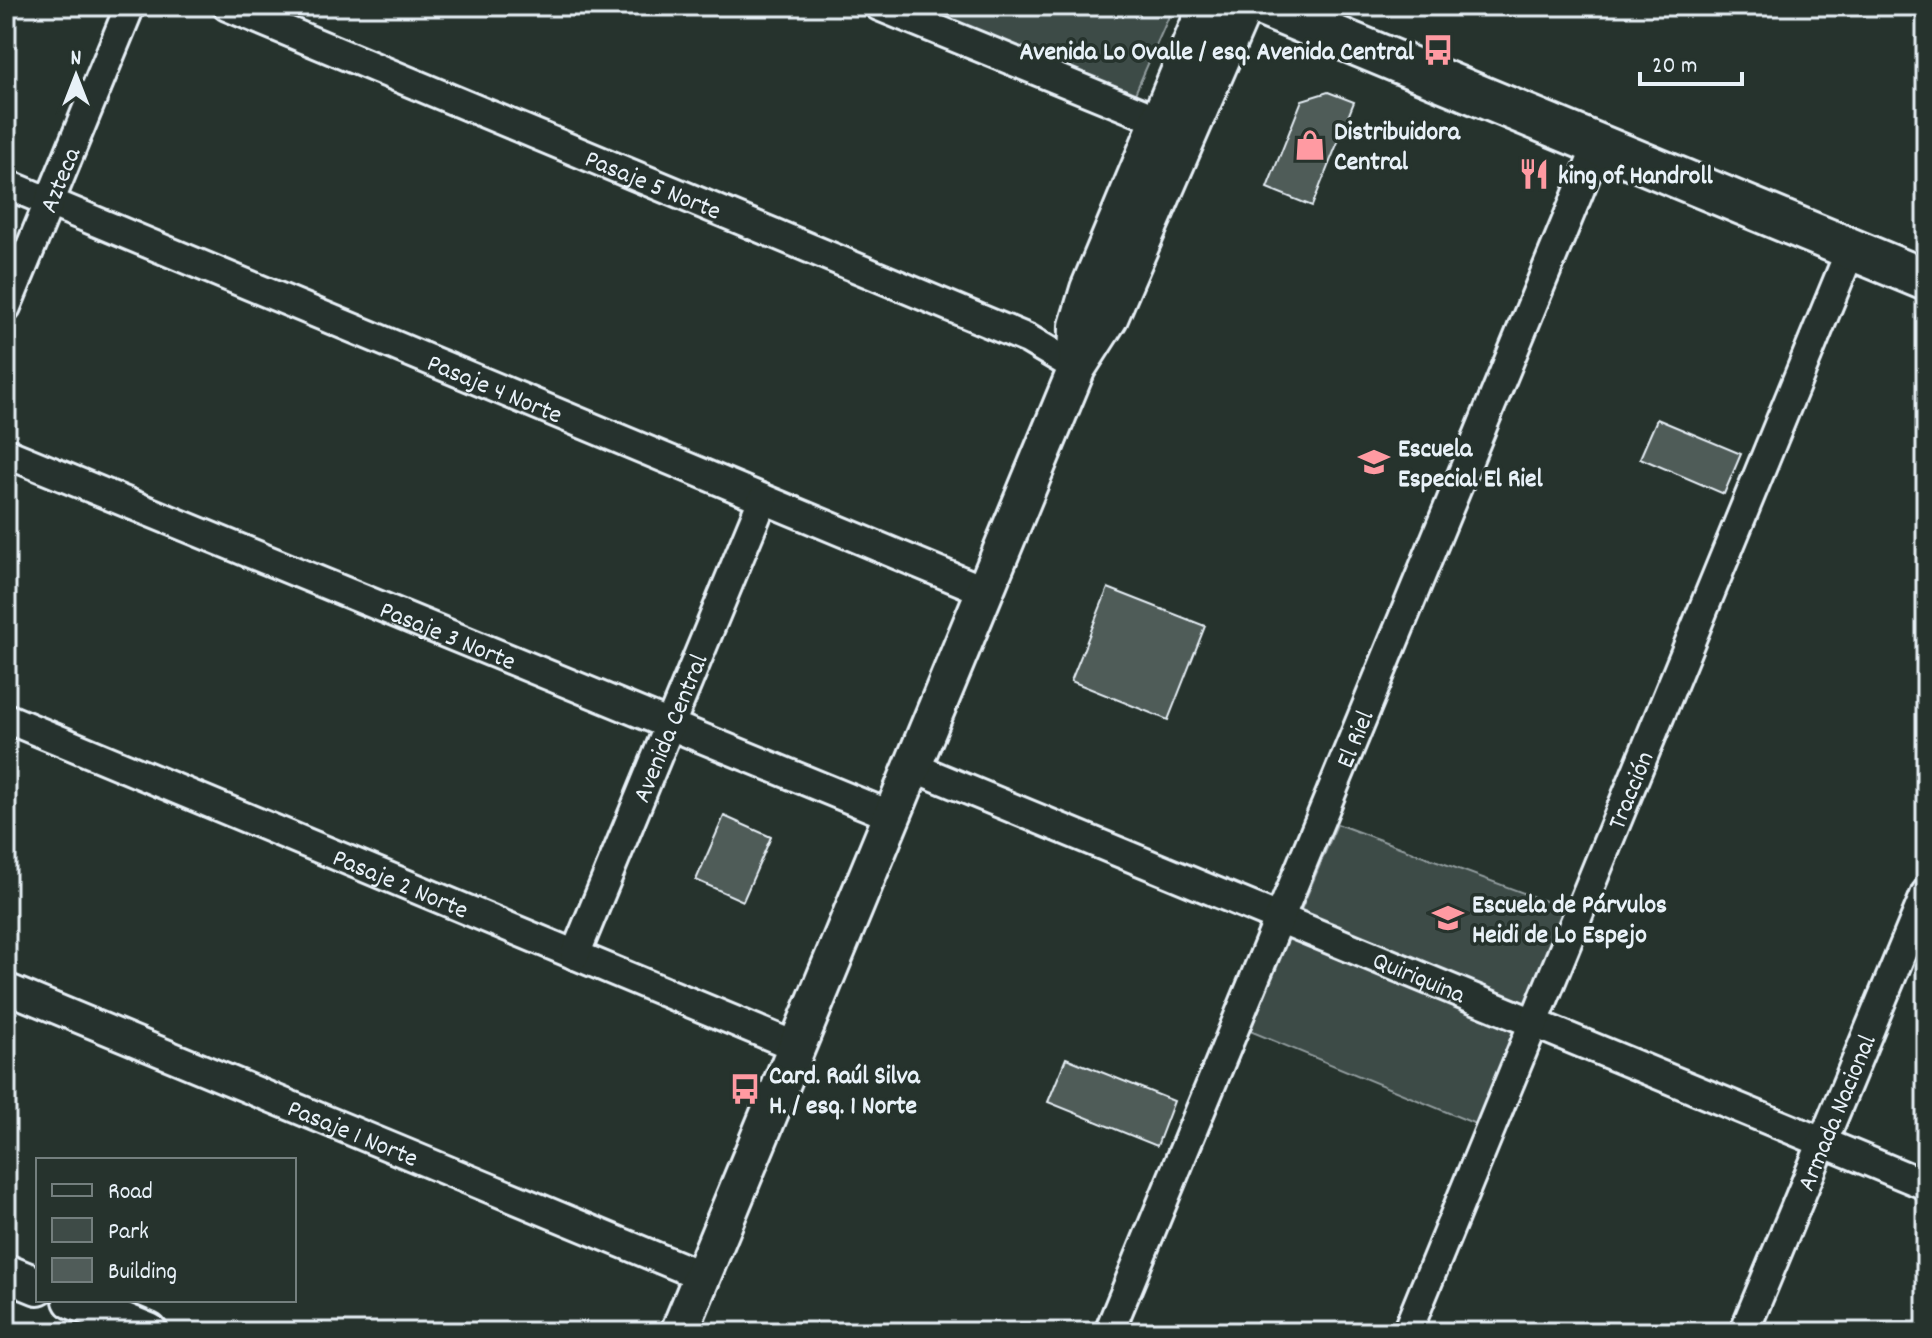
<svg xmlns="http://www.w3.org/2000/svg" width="1932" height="1338" font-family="Dekko,sans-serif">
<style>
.green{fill:#3e4b47;stroke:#939ea0;stroke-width:2}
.building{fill:#505c59;stroke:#e8f1f8;stroke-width:2}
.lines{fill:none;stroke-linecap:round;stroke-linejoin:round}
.minor-casing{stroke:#e8f1f8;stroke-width:34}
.tertiary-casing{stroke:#e8f1f8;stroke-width:42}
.secondary-casing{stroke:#e8f1f8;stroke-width:46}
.path{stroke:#e8f1f8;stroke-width:5;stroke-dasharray:2 6;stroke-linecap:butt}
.minor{stroke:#26332d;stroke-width:28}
.tertiary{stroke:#26332d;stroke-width:36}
.secondary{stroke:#26332d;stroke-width:40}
.labels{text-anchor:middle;stroke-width:7;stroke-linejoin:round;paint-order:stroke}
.poi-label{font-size:26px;font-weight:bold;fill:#e8f1f8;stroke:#26332d;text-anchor:start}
.street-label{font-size:26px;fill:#e8f1f8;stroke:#26332d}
</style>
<rect width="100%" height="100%" fill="#26332d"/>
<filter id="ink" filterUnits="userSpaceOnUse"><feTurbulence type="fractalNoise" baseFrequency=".0125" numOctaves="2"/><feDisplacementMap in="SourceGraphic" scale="16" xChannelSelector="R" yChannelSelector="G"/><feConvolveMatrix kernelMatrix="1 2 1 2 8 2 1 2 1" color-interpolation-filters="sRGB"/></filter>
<g filter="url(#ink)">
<path class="green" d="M915,6H1170L1173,7L1134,96Z
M1337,824L1564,908L1478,1125L1250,1031Z"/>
<path class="building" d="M1328,92L1354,102L1312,206L1267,188L1302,100Z
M1657,419L1741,454L1724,494L1640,458Z
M1108,588L1205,626L1168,720L1071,681Z
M724,816L771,837L743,901L696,880Z
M1066,1058L1174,1101L1157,1146L1048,1102Z"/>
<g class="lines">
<defs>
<g id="minor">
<path id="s1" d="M227,6L1028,339L1077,368"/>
<path d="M879,6L1158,120"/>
<path id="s2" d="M6,184L985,591"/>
<path id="s3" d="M6,307L130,6"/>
<path id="s4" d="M6,453L892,816"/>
<path id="s5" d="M6,718L797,1047"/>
<path id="s6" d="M913,767L1926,1185"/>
<path id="s7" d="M575,955L763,499"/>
<path id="s8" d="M6,988L702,1276"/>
<path id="s9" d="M1109,1332L1598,145"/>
<path id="s10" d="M1407,1332L1851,249"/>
<path id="s11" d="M1744,1332L1926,893"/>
</g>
<path id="tertiary" d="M1077,368L1078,326L1089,289L1207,6
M6,1273L38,1286
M72,1300L149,1332
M679,1332L1077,368L1109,318L1244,6"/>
<path id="secondary" d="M1262,6L1926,280"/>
</defs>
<use href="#minor" class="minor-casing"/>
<use href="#tertiary" class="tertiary-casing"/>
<use href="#secondary" class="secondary-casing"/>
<path class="path" d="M1916,317L1926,321"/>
<use href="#minor" class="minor"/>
<use href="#tertiary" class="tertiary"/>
<use href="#secondary" class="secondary"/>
</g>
</g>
<defs>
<symbol id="bus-bare" viewBox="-9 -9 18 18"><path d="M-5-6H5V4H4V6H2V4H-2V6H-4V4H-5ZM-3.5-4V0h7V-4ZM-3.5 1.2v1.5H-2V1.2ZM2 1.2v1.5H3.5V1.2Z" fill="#ff9aa2" stroke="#26332d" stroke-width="2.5" paint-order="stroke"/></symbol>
<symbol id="shop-bare" viewBox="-9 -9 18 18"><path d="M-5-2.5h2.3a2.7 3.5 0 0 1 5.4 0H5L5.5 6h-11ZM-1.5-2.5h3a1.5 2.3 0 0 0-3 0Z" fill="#ff9aa2" stroke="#26332d" stroke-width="2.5" paint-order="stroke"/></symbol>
<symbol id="restaurant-bare" viewBox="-9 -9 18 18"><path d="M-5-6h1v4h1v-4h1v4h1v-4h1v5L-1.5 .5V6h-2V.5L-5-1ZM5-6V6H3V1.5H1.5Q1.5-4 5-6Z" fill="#ff9aa2" stroke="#26332d" stroke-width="2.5" paint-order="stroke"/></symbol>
<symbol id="school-bare" viewBox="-9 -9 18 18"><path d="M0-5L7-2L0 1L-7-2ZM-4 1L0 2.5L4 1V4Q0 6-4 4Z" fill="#ff9aa2" stroke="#26332d" stroke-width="2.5" paint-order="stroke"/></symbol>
</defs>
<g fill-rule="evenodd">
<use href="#bus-bare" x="1416" y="28" width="44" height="44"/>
<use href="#shop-bare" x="1288" y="123" width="44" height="44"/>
<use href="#restaurant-bare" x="1512" y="152" width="44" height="44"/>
<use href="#school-bare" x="1352" y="440" width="44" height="44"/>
<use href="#school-bare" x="1426" y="896" width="44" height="44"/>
<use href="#bus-bare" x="723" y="1067" width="44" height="44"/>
</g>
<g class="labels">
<g class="poi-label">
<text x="1414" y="59" text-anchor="end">Avenida Lo Ovalle / esq. Avenida Central</text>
<text x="1334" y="139">Distribuidora<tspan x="1334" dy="30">Central</tspan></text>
<text x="1558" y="183">king of Handroll</text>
<text x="1398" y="456">Escuela<tspan x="1398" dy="30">Especial El Riel</tspan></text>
<text x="1472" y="912">Escuela de Párvulos<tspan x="1472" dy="30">Heidi de Lo Espejo</tspan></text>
<text x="769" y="1083">Card. Raúl Silva<tspan x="769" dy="30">H. / esq. 1 Norte</tspan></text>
</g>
<g class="street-label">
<text dy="9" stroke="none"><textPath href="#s3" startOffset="138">Azteca</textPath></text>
<text dy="9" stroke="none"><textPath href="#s1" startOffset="462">Pasaje 5 Norte</textPath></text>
<text dy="9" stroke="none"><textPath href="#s2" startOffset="530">Pasaje 4 Norte</textPath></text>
<text dy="9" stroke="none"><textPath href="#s4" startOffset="478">Pasaje 3 Norte</textPath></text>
<text dy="9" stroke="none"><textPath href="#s7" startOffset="246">Avenida Central</textPath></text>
<text dy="9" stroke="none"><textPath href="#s9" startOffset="642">El Riel</textPath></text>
<text dy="9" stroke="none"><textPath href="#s10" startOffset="586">Tracción</textPath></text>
<text dy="9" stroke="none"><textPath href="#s5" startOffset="428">Pasaje 2 Norte</textPath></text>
<text dy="9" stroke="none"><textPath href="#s6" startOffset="548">Quiriquina</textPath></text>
<text dy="9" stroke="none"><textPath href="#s11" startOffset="238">Armada Nacional</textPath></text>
<text dy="9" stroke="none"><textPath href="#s8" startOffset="376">Pasaje 1 Norte</textPath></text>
</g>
</g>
<rect width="1932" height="1338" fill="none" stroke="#26332d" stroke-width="32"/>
<rect x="16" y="16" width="1900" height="1306" fill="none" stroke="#e8f1f8" stroke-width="3" filter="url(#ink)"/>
<rect x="36" y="1158" width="260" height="144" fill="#26332d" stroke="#747f7e" stroke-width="2"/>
<rect x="52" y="1184" width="40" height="12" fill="#26332d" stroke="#747f7e" stroke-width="2"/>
<text x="108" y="1198" font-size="24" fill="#e8f1f8">Road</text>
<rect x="52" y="1218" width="40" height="24" fill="#3e4b47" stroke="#747f7e" stroke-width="2"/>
<text x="108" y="1238" font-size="24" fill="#e8f1f8">Park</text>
<rect x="52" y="1258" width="40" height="24" fill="#505c59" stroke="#747f7e" stroke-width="2"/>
<text x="108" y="1278" font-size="24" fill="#e8f1f8">Building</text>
<g transform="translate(76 76)" stroke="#26332d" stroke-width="6" paint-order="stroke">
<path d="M0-6L14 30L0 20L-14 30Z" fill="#e8f1f8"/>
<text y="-12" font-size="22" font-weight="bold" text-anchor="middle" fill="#e8f1f8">N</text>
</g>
<path d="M1640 72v12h102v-12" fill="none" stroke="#e8f1f8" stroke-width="4"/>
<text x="1652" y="72" font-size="24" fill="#e8f1f8" stroke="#26332d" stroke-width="6" paint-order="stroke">20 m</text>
</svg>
